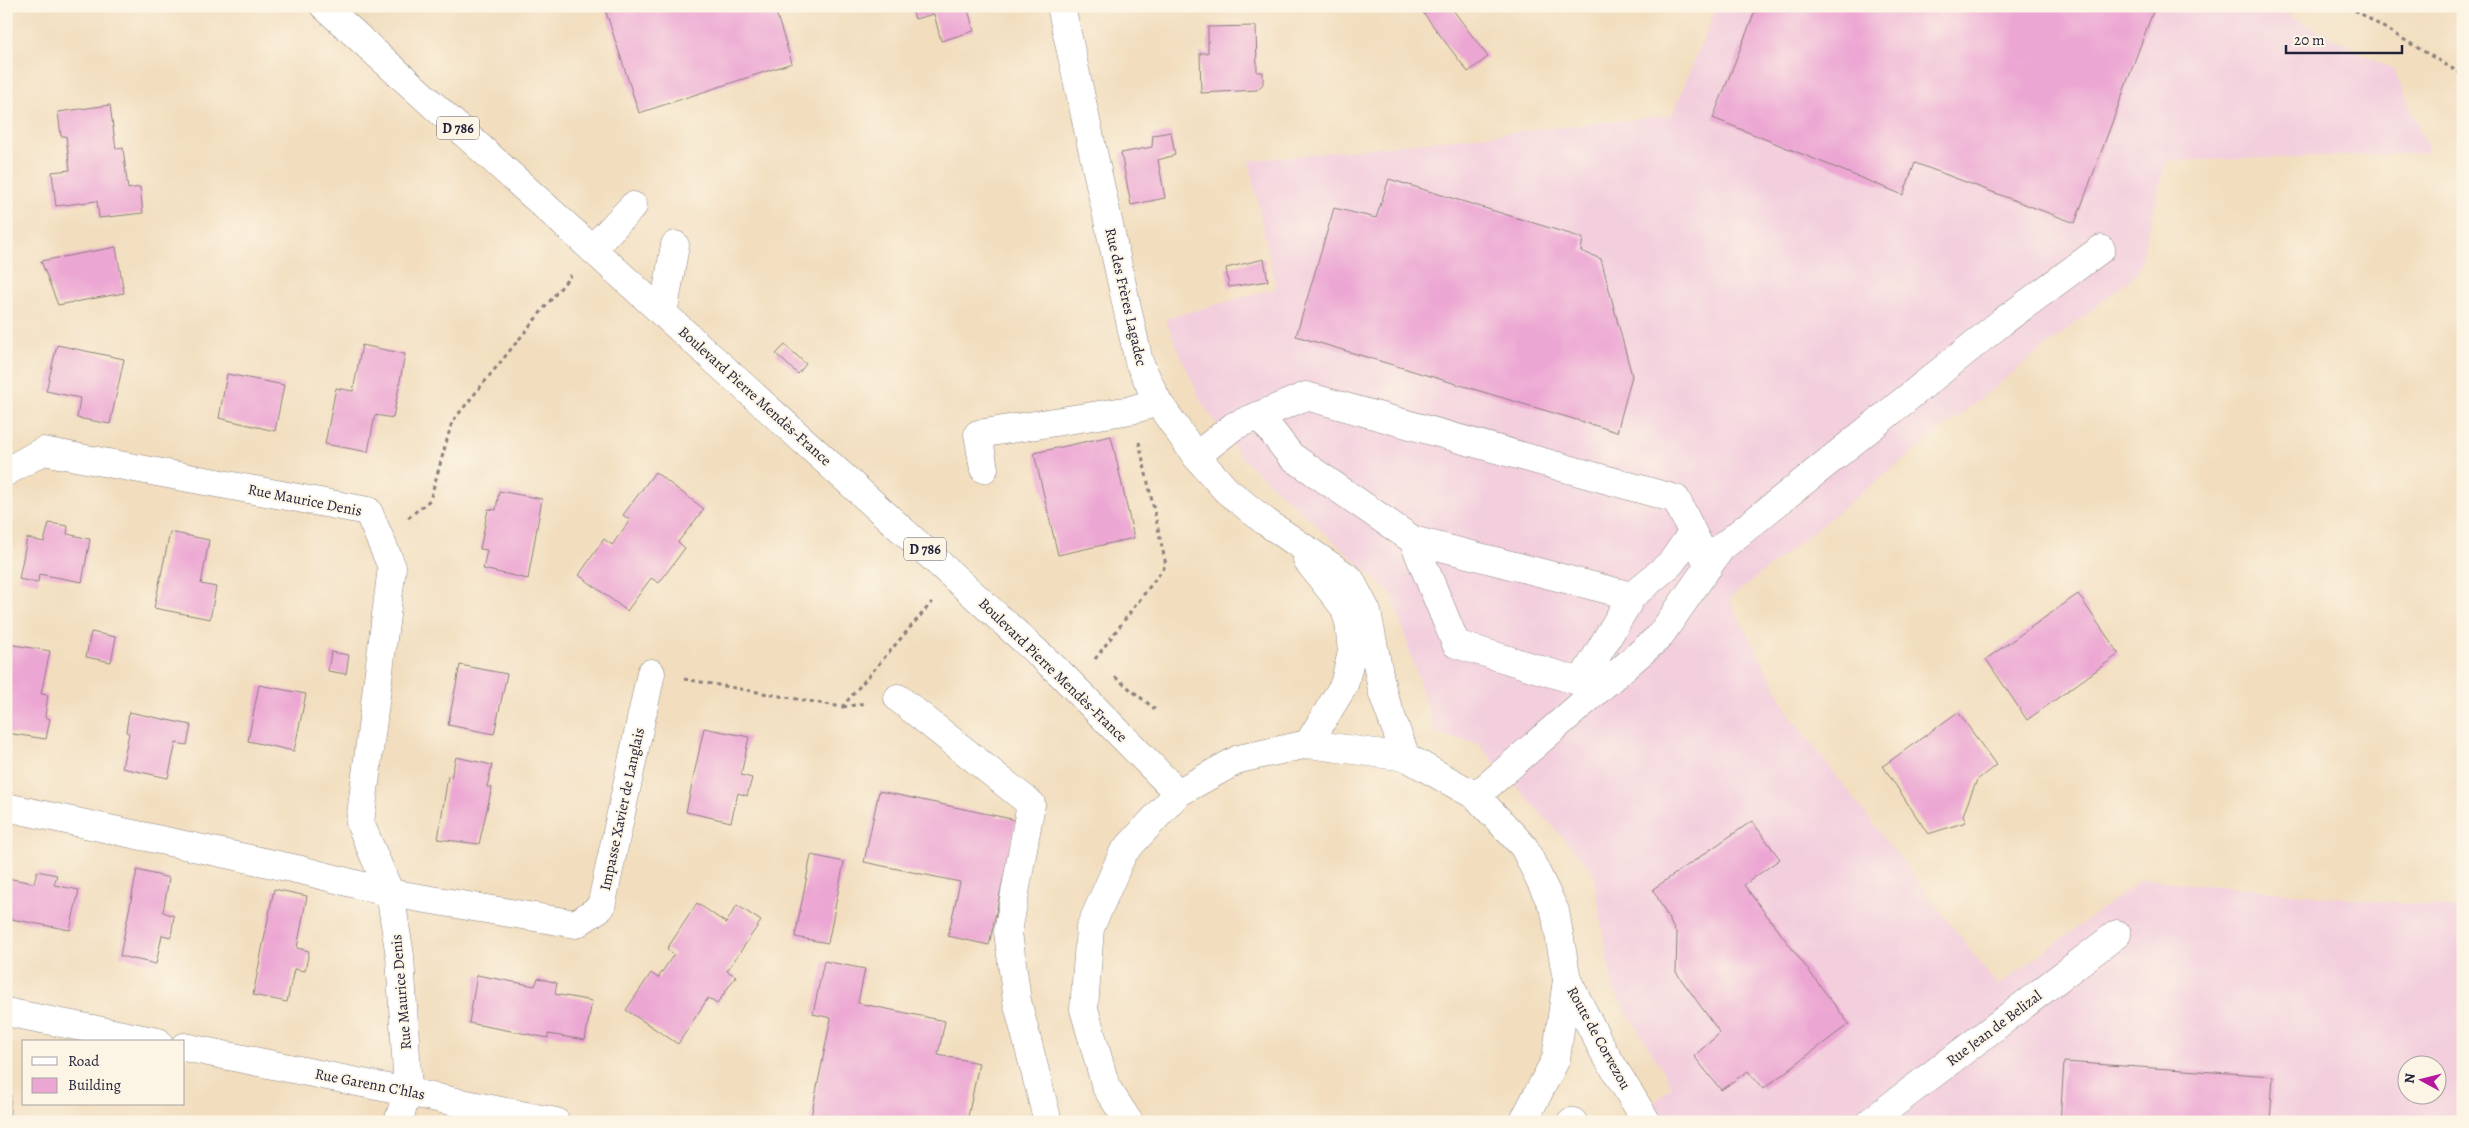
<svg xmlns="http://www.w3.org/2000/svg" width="2469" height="1128" font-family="Alegreya,serif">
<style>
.built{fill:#f3cfde;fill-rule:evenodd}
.building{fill:#eca6d3}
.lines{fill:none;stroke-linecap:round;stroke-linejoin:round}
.minor-casing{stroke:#8a807d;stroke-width:29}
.major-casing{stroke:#8a807d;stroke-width:29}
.path{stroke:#8a807d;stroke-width:3;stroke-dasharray:4 4;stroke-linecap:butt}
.minor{stroke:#fff;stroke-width:28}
.major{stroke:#fff;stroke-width:28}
.labels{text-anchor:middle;stroke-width:4;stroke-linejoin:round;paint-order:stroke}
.shield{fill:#fcf5e5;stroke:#63616e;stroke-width:1}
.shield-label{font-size:14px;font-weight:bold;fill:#22223b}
.street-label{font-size:15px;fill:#22223b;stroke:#fcf5e5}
</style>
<rect width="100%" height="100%" fill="#fcf5e5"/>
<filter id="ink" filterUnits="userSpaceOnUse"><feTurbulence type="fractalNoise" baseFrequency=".02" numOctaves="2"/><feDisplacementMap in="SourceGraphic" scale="10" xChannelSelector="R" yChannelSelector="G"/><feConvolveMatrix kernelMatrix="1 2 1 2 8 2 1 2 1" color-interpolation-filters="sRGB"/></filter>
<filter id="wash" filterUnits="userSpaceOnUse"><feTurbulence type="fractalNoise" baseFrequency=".0096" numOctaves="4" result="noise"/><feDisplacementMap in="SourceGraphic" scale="20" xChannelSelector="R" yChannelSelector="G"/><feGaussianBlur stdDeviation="1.12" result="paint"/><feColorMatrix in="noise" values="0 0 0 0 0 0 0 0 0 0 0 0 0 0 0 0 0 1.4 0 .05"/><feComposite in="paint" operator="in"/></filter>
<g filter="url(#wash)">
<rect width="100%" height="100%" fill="#f2debf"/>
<path class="built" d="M1717,6H2271L2394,70L2430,153L2166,161L2138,273L1729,599L1792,718L1998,986L2142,879L2463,909V1122H1635L1672,1085L1612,988L1593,871L1477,743L1435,733L1392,594L1241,457L1202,404L1165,319L1276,288L1249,161L1672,115ZM2406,1066H2436V1096H2406Z"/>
<g id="blocks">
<path class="building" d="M604,6H774L792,63L639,113Z
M911,6H967L974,31L941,41L934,14L915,19Z
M1418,6H1450L1488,57L1468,72Z
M1757,6H2155L2075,223L1915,163L1903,195L1713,118Z
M1256,26L1257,72H1263V84L1257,90L1201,93L1200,53H1208V27Z
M110,105L116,149L123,148L128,189L140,187L143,213L99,218L97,201L56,206L52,172L70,170L66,136H61L58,112Z
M1171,132L1175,155L1158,160L1165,198L1131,205L1121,153L1152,147L1153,135Z
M1389,179L1583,238L1581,251L1601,259L1632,376L1617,432L1296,336L1334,208L1376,218Z
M116,247L124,293L58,305L41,261Z
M1264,259L1268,281L1229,287L1226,268Z
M57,345L124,359L110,424L77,418L80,398L46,391Z
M362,345L405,354L393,418L375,415L368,452L325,444L336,388L353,391Z
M785,345L806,364L798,374L776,354Z
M227,374L284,385L275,431L219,418Z
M1111,436L1134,538L1058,555L1034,453Z
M655,472L704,509L678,542L685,548L659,583L651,578L627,611L579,575L604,539L612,545L630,520L623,515Z
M499,491L542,499L528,579L483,569L487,550L480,549L488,509L496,510Z
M49,523L68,526L67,534L90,539L82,582L39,574L38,583L19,579L27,538L44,542Z
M170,532L209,540L201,584L216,587L210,619L154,608Z
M2078,594L2119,654L2027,720L1986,659Z
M91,632L116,637L111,662L86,657Z
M8,644L50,651L41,694L48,695L45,717L50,719L46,739L6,733Z
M331,652L349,655L346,674L328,671Z
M460,665L507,674L494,734L448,725Z
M259,685L306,694L294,751L248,741Z
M129,712L191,725L187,745L176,743L168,778L122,768L129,733L126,732Z
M1958,712L1996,765L1977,780L1963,815L1966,822L1928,834L1883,766Z
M704,728L749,737L741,775L752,778L747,796L738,793L731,822L686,812Z
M456,757L492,765L487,787H492L479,844L438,839L448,776L451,777Z
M879,791L1016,820L989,945L948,936L960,882L864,862Z
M1752,821L1780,859L1744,885L1849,1024L1763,1089L1748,1071L1721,1090L1694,1056L1720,1033L1676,972L1677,935L1653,889Z
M811,855L844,862L828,943L795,937Z
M137,870L169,878L163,912L174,916L171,937L162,935L156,964L120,956Z
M37,871L57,875L54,885L79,890L70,930L6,918V878L34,883Z
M274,889L307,896L297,948L309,951L305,971L294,969L287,1002L253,995Z
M697,903L726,923L737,905L761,921L727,971L736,976L717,1004L708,998L678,1044L626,1010L651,973L658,978L674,954L667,949Z
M824,961L865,969L858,1003L945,1021L938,1055L979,1063L967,1122H810L831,1018L813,1014Z
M477,975L535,986L538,978L557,983L555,994L592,1001L585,1040L548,1034V1038L469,1023Z
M2064,1062L2273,1076L2270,1122H2060Z
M6,1094L11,1095L9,1122H6Z"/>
</g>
</g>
<g filter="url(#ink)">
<use href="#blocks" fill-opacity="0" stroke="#8a807d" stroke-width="1"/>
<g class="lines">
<defs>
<path id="minor" d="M1061,6L1139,362L1158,402L1196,456L1226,490L1266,522L1350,579L1367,612L1383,694L1406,757
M592,249L633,206
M663,314L675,245
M1259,415L1291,456L1413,540L1632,596L1671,563L1692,533
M1196,456L1234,426L1306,396L1676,499L1709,566
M984,469L978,434L1131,410L1158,402
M6,472L43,451L368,511L392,567L360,823L390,893L400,956L408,1091L398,1122
M1413,540L1456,644L1581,682L1632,596
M1307,560L1344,607L1349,622L1352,652L1344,685L1308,744
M898,698L1031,804L1008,932L1017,1001L1048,1122
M1476,796L1659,637L1721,548L2002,322L2101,249
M6,807L301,870L390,893L576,924L601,907L651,673
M1567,980L1604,1052L1647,1122
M6,1012L158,1042
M184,1047L556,1122
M1571,1122H1573
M1870,1122L2117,934"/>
<path id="major" d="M324,6L1061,674L1178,793
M1129,1122L1106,1087L1084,1009L1090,928L1123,853L1178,793L1239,759L1308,744L1406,757L1476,796L1524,847L1555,911L1567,980L1556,1059L1523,1122"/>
</defs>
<use href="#minor" class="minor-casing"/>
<use href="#major" class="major-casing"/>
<path class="path" d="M2348,6L2463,75
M408,518L430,500L452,422L571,275
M1095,659L1166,565L1139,442
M1115,677L1155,709
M684,679L842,707L932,602
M843,707L866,703"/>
<use href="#minor" class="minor"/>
<use href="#major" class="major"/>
</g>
</g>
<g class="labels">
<g class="shield">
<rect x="437" y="116.5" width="42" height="23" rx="4"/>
<rect x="904" y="537.5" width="42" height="23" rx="4"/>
</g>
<g class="shield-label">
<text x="458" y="133">D 786</text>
<text x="925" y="554">D 786</text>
</g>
<g class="street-label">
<text transform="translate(1126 297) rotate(77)" y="5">Rue des Frères Lagadec</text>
<text transform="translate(755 396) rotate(42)" y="5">Boulevard Pierre Mendès-France</text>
<text transform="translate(305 500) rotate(11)" y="5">Rue Maurice Denis</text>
<text transform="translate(1053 670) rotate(44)" y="5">Boulevard Pierre Mendès-France</text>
<text transform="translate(622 809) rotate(-78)" y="5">Impasse Xavier de Langlais</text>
<text transform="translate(401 992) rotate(-95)" y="5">Rue Maurice Denis</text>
<text transform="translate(1994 1028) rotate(-37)" y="5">Rue Jean de Belizal</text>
<text transform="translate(1599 1038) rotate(61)" y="5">Route de Corvezou</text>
<text transform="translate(370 1084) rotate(11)" y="5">Rue Garenn C'hlas</text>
</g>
</g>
<rect width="2469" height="1128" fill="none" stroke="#fcf5e5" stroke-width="25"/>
<rect x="22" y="1040" width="162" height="65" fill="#fcf5e5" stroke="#a5a1a1"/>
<rect x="32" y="1057" width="25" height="8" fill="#ffffff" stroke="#a5a1a1"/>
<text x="68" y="1066" font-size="15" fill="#22223b">Road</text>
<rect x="32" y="1078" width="25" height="15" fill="#eca6d3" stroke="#a5a1a1"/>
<text x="68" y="1090" font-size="15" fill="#22223b">Building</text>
<g transform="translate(2422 1080) rotate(277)"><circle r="24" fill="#fcf5e5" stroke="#a5a1a1"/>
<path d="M0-4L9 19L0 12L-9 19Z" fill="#b5179e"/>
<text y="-8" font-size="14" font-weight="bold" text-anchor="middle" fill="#22223b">N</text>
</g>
<path d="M2286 45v8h116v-8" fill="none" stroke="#22223b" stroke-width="2.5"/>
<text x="2294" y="45" font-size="15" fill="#22223b" stroke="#fcf5e5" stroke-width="4" paint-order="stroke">20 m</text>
</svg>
